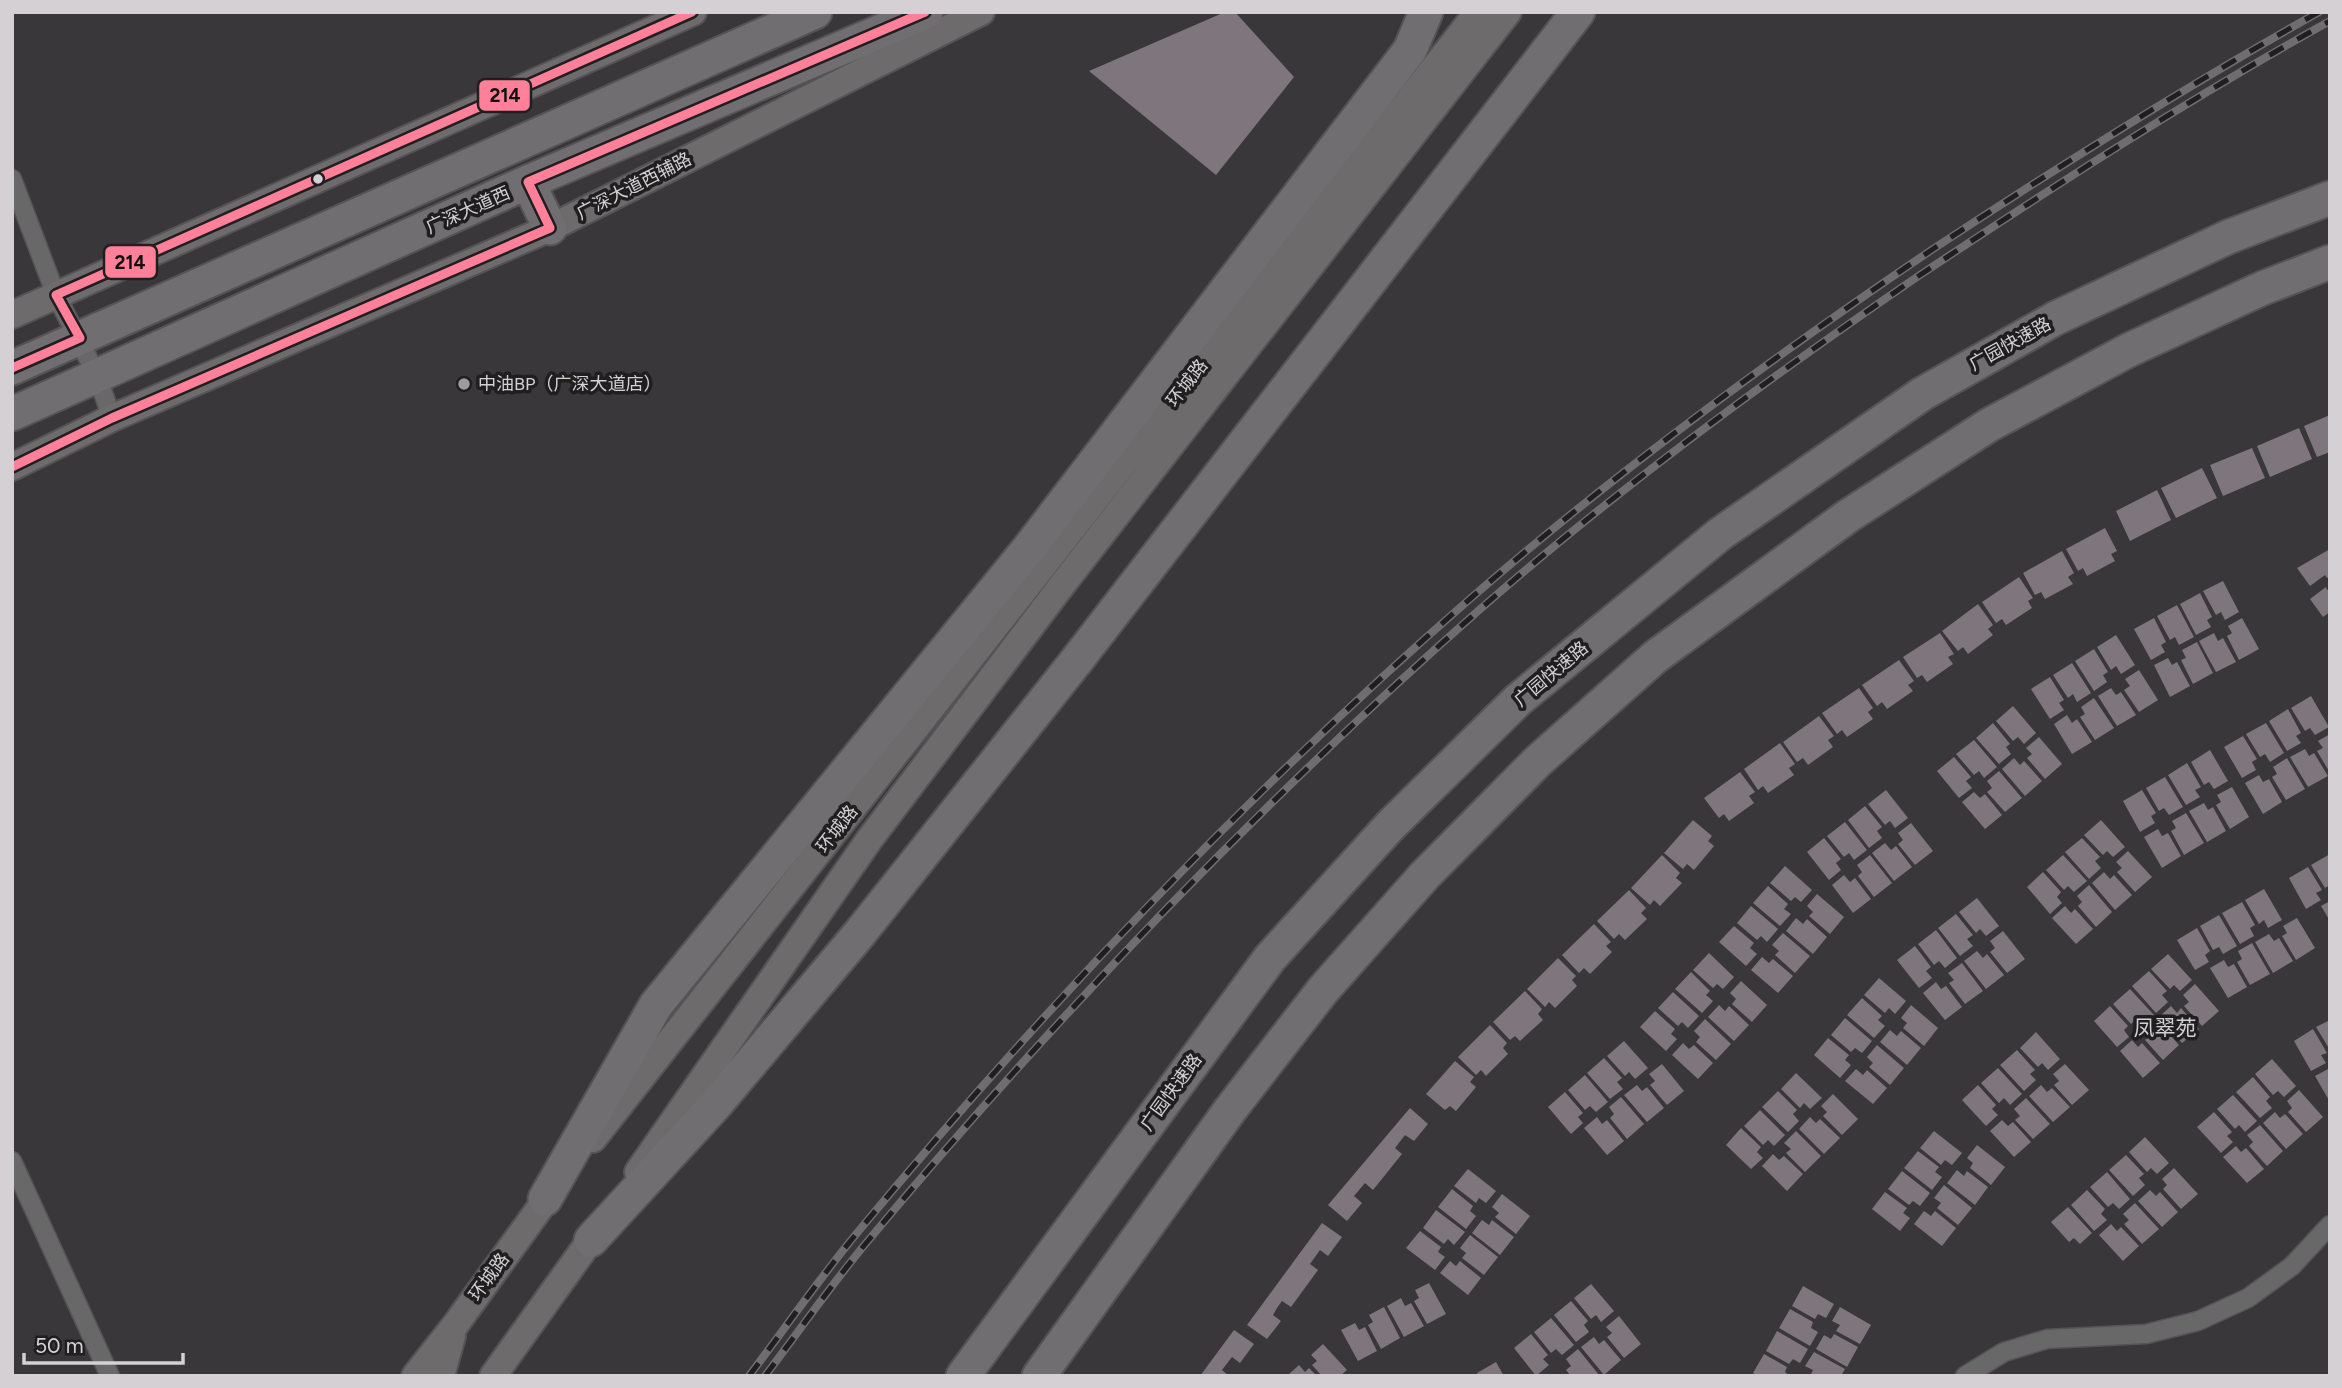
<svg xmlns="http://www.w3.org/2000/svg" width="2342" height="1388" font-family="Figtree,'Noto Sans SC',sans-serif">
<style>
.building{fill:#7e757d}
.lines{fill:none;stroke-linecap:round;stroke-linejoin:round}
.street-casing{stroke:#555355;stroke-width:21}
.secondary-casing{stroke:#555355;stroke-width:30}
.highway-casing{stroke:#555355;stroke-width:37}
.street{stroke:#696869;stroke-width:18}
.secondary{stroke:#6d6b6c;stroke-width:26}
.highway{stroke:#706e70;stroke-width:33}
.rail-casing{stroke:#706d6f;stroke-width:8}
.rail{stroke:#211e20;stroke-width:5;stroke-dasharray:16;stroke-linecap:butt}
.bus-1-casing{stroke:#211e20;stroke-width:14}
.bus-1{stroke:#ff8098;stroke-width:9}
.bus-dot{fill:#d4d0d3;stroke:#211e20;stroke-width:2.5}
.poi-dot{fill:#9e9a9d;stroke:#211e20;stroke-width:2.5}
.labels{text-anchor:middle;stroke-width:7;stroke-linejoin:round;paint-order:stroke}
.street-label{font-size:18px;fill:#d4d0d3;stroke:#211e20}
.poi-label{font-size:18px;fill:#d4d0d3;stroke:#211e20;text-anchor:start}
.quarter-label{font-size:21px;fill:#d4d0d3;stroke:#211e20}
.line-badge{stroke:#211e20;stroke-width:2.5}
.pale-badge-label{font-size:19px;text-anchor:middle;font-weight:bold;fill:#111}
</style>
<rect width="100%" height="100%" fill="#3a373a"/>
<path class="building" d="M1225,12H1235L1294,77L1216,175L1089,71Z
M2330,415V452L2317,457L2304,426Z
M2299,428L2312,459L2270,477L2257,446Z
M2252,448L2265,478L2223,496L2210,465Z
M2202,468L2217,498L2176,518L2161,488Z
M2157,490L2171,520L2130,541L2116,511Z
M2105,528L2117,551L2111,554L2115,561L2087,576L2083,568L2078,571L2066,549Z
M2330,549V576L2327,578L2325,575L2310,586L2297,568Z
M2062,551L2074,573L2068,577L2073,584L2045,599L2041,592L2035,595L2023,573Z
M2019,577L2033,598L2028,601L2032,608L2006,625L2002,619L1996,623L1982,602Z
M2223,581L2239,612L2225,620L2221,612L2216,615L2203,591Z
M2326,587L2327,590L2330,589V612L2323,617L2310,599Z
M2200,593L2212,617L2207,620L2211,627L2196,635L2180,604Z
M1978,604L1993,625L1988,629L1993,635L1968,654L1963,647L1958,651L1942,631Z
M2177,605L2194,637L2179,645L2175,637L2170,640L2157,616Z
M2154,618L2166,642L2161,645L2165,652L2151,660L2134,629Z
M2242,618L2259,649L2239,660L2227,636L2232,633L2228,626Z
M1940,633L1954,654L1948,657L1953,664L1927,682L1922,675L1917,678L1903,657Z
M2214,633L2218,641L2223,638L2236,662L2216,672L2199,641Z
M2116,635L2135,665L2121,674L2116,666L2111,670L2097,647Z
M2197,642L2213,673L2193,684L2181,660L2186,658L2182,650Z
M2094,649L2108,672L2103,675L2107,682L2094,691L2075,661Z
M2168,658L2172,665L2177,662L2190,686L2170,697L2154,665Z
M1899,660L1914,681L1908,685L1913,691L1887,709L1882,702L1877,706L1862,685Z
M2072,663L2091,693L2077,702L2073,694L2068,698L2053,675Z
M2139,670L2158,700L2139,712L2124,690L2130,686L2125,679Z
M2050,677L2064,700L2059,703L2064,710L2050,719L2031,689Z
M1859,688L1873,708L1868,712L1873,719L1847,737L1842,730L1837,734L1822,713Z
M2111,688L2116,695L2121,692L2136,715L2117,726L2098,696Z
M2311,696L2329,727L2315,735L2310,728L2305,731L2291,708Z
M2094,698L2114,728L2095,740L2080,717L2085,714L2081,707Z
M2013,706L2036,733L2024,744L2018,737L2013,741L1996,721Z
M2288,709L2301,733L2296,736L2301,743L2287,751L2269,721Z
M2067,715L2072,723L2077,719L2092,742L2072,754L2054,724Z
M1819,716L1834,736L1828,740L1833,747L1808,765L1803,758L1797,762L1783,742Z
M1993,723L2010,744L2006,747L2011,754L1999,764L1976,738Z
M2266,723L2284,753L2270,762L2265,754L2260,757L2246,734Z
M2330,734V773L2317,751L2323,748L2318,741Z
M2243,736L2257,759L2252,762L2256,770L2242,778L2224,747Z
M2039,737L2062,764L2045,779L2027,758L2032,754L2026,748Z
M1974,740L1997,767L1984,778L1979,771L1974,775L1956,754Z
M1780,743L1795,764L1789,768L1794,775L1768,793L1763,786L1758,790L1744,769Z
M2305,749L2309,756L2314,753L2328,776L2308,787L2290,757Z
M2210,750L2228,781L2214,789L2209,782L2204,785L2191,762Z
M1954,757L1971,777L1966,781L1972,788L1959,798L1937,771Z
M2014,758L2020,765L2024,761L2042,781L2025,796L2002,769Z
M2287,758L2305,789L2286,800L2272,777L2277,774L2273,767Z
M2187,763L2201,787L2195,790L2200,797L2186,805L2168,775Z
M1999,771L2022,798L2005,812L1987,792L1992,788L1987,781Z
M1740,772L1755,792L1749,796L1754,803L1729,821L1724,814L1719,818L1704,798Z
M2259,775L2263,782L2269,779L2282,802L2263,814L2245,783Z
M2165,777L2183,807L2169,815L2164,808L2159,811L2146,788Z
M2232,787L2249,817L2230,829L2216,805L2221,802L2217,795Z
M1886,790L1908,818L1895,828L1890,821L1885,825L1868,804Z
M2142,790L2156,813L2151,816L2155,823L2140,832L2123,801Z
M1974,792L1980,798L1985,794L2002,815L1985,829L1962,802Z
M2204,803L2208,810L2213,807L2226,831L2207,842L2189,811Z
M1865,806L1882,827L1877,831L1882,838L1869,848L1848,820Z
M2186,813L2204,843L2184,855L2171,831L2176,828L2172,821Z
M1693,820L1712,836L1708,841L1714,846L1694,870L1687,864L1683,869L1664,853Z
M2101,820L2125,847L2113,857L2107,851L2103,855L2084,835Z
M1845,822L1867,850L1854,860L1849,853L1844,857L1827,836Z
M1911,823L1933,851L1915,865L1898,844L1903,840L1898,833Z
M2158,829L2162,836L2168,833L2181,856L2162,868L2144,837Z
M1824,838L1841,859L1836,863L1841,870L1829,880L1807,852Z
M2082,838L2100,857L2095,861L2101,868L2089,879L2065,852Z
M1885,843L1891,850L1896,846L1912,867L1894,881L1872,853Z
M2128,851L2152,877L2135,892L2117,872L2122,868L2116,862Z
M2330,854V885L2325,888L2311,865Z
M1662,855L1680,873L1676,878L1682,883L1660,906L1654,900L1650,905L1631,888Z
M1870,855L1892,883L1874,897L1858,876L1862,872L1857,865Z
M2063,855L2087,881L2074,892L2068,886L2064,890L2046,870Z
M1785,866L1812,890L1801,902L1795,897L1791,901L1770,883Z
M2308,867L2322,890L2316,893L2321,900L2306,909L2289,878Z
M2043,872L2061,892L2057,897L2062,903L2050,914L2027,887Z
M2104,872L2110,879L2114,875L2132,895L2115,910L2092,883Z
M1844,875L1850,882L1855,878L1871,899L1853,913L1832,885Z
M2089,885L2112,912L2096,927L2078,906L2082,902L2077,896Z
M1768,886L1788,904L1784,909L1791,914L1780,926L1753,903Z
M2264,889L2282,920L2268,928L2264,920L2259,924L2245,900Z
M1629,890L1646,908L1641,913L1647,919L1625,940L1619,934L1614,939L1597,921Z
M1817,894L1844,917L1830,934L1809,916L1813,912L1807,906Z
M1977,898L1999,926L1986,936L1980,929L1976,933L1959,912Z
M2330,901V921L2321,906Z
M2242,902L2255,925L2250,928L2254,936L2240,944L2222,913Z
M1751,906L1778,929L1767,942L1761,936L1757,940L1737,923Z
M2065,906L2071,913L2075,909L2093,929L2076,944L2052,918Z
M1956,914L1973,935L1967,939L1973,946L1960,956L1938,928Z
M2219,915L2237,946L2223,954L2219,947L2213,950L2200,926Z
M1796,918L1803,924L1807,919L1827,937L1813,954L1786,931Z
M2297,918L2315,948L2296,960L2282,936L2287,933L2283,926Z
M1594,924L1611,942L1606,946L1612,952L1590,974L1584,968L1579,973L1562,955Z
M1734,926L1754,943L1750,948L1757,954L1746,966L1719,942Z
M2197,928L2210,951L2205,955L2209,962L2195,970L2177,940Z
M1936,930L1957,958L1945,968L1939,961L1934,965L1918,944Z
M2003,931L2025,959L2007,973L1990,952L1995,948L1990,941Z
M1783,933L1810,956L1795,973L1775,955L1779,951L1772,945Z
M2269,934L2274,941L2279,938L2293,961L2273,973L2255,942Z
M2252,943L2270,974L2250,985L2237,962L2242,959L2238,951Z
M1915,946L1931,967L1926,971L1932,978L1919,988L1897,960Z
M1977,951L1983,958L1987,954L2004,975L1986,989L1964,961Z
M1709,953L1734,977L1723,989L1717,984L1713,988L1693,970Z
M2168,954L2192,980L2180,991L2174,985L2170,989L2151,969Z
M1762,957L1769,963L1773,959L1793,976L1778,993L1751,970Z
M1558,958L1576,976L1572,980L1577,986L1555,1008L1549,1002L1545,1007L1527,989Z
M2224,960L2228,967L2234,964L2247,987L2228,998L2210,968Z
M1962,963L1983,991L1965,1004L1949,983L1954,980L1948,973Z
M2149,971L2167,991L2162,995L2168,1002L2156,1013L2132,986Z
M1691,972L1710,991L1706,995L1713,1001L1702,1013L1675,989Z
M1879,978L1906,1001L1895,1014L1889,1008L1885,1013L1864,995Z
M1741,981L1767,1005L1752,1022L1732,1004L1736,999L1730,993Z
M1936,982L1941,989L1946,986L1962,1007L1945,1020L1923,993Z
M2195,984L2219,1011L2202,1026L2184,1006L2189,1002L2183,995Z
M2130,989L2154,1015L2141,1026L2135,1020L2131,1024L2113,1004Z
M1525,991L1542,1009L1538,1014L1543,1020L1520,1041L1515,1036L1510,1040L1493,1022Z
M1673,992L1699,1016L1688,1028L1682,1022L1678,1026L1658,1008Z
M1862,998L1882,1016L1878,1020L1885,1026L1874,1038L1847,1015Z
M1719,1005L1725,1011L1729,1006L1749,1025L1734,1041L1708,1017Z
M1911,1005L1938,1028L1924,1046L1903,1028L1907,1023L1901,1018Z
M2110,1006L2128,1026L2124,1030L2129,1037L2117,1047L2094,1021Z
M2171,1006L2177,1013L2181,1008L2199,1029L2182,1043L2159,1017Z
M1655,1011L1675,1029L1671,1034L1677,1039L1666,1051L1640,1027Z
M1845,1018L1872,1041L1862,1053L1855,1048L1851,1052L1831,1035Z
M1705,1019L1731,1044L1716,1060L1696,1042L1700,1037L1694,1031Z
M2156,1019L2179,1045L2163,1060L2145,1040L2149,1036L2144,1030Z
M2330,1020V1050L2316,1027Z
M1490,1025L1507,1043L1503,1048L1508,1054L1486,1076L1481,1070L1476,1075L1458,1057Z
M2313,1029L2327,1053L2321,1055L2326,1063L2311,1071L2294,1041Z
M1890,1030L1897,1036L1901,1031L1921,1048L1907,1065L1880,1042Z
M2036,1032L2060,1059L2048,1070L2042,1063L2038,1067L2020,1048Z
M1828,1038L1849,1055L1845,1060L1851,1065L1840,1078L1814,1055Z
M2132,1040L2138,1047L2142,1043L2160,1063L2143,1078L2120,1051Z
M1624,1041L1648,1068L1635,1079L1629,1072L1625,1076L1607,1056Z
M1683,1043L1689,1049L1694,1045L1713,1063L1698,1079L1672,1055Z
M1877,1045L1904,1068L1890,1085L1869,1067L1873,1063L1867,1057Z
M2017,1050L2035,1070L2030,1074L2036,1080L2024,1091L2000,1065Z
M1604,1058L1622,1078L1617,1082L1623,1089L1610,1099L1587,1073Z
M2272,1059L2296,1086L2284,1097L2278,1091L2273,1095L2255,1074Z
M1455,1061L1474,1077L1470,1082L1476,1087L1456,1111L1450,1106L1445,1110L1426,1094Z
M1662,1064L1684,1091L1667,1105L1650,1085L1655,1081L1649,1074Z
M2065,1064L2089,1090L2072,1105L2054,1085L2059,1081L2053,1074Z
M1998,1068L2022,1094L2010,1105L2004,1098L1999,1103L1981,1083Z
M2330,1068V1102L2315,1076Z
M1856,1069L1863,1075L1867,1070L1887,1088L1873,1104L1845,1081Z
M1796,1073L1822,1098L1810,1109L1804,1103L1800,1108L1781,1089Z
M1585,1075L1608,1102L1596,1112L1590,1106L1585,1110L1568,1090Z
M2253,1077L2270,1097L2266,1101L2272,1108L2260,1118L2236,1092Z
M1637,1085L1642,1091L1647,1087L1664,1108L1647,1122L1624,1095Z
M1978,1085L1996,1105L1992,1109L1998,1115L1986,1126L1962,1100Z
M2041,1085L2047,1092L2052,1088L2070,1107L2053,1122L2029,1096Z
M2299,1090L2323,1117L2306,1132L2288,1112L2292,1108L2287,1101Z
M1778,1091L1797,1110L1793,1114L1799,1121L1788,1132L1762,1107Z
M1565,1092L1583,1113L1578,1117L1583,1123L1571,1134L1548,1107Z
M1833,1094L1858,1119L1842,1135L1823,1116L1827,1112L1821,1106Z
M2233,1095L2257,1121L2245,1132L2239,1125L2235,1129L2217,1109Z
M1621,1097L1644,1124L1627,1139L1610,1118L1614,1114L1609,1107Z
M2026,1098L2050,1124L2033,1139L2015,1120L2020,1116L2014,1109Z
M1410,1108L1428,1124L1414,1141L1405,1135L1395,1148L1402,1154L1373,1190L1365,1183L1354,1196L1362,1203L1347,1221L1328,1205Z
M1760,1110L1785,1135L1774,1146L1768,1140L1763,1145L1744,1126Z
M2214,1112L2232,1132L2227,1136L2233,1142L2221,1153L2197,1127Z
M2275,1112L2280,1118L2285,1114L2303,1134L2286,1149L2263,1123Z
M1597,1117L1602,1124L1607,1120L1624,1141L1607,1155L1584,1128Z
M1810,1117L1816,1123L1820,1119L1840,1138L1824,1154L1799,1129Z
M2002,1120L2008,1126L2013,1122L2031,1142L2014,1157L1990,1131Z
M2260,1125L2283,1151L2267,1166L2249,1146L2253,1142L2247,1135Z
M1741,1128L1761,1147L1757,1152L1763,1158L1751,1169L1726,1145Z
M1796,1131L1821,1156L1805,1172L1786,1153L1791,1149L1784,1143Z
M1934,1131L1962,1153L1952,1165L1945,1160L1941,1165L1920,1148Z
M2145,1137L2169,1163L2157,1174L2151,1168L2147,1172L2129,1152Z
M1977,1145L2005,1167L1991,1185L1970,1168L1973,1163L1967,1158Z
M2236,1146L2241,1152L2246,1148L2264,1169L2247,1183L2223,1157Z
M1918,1151L1939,1167L1935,1172L1942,1177L1932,1190L1904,1168Z
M1773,1154L1779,1160L1784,1156L1803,1174L1787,1191L1762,1166Z
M2126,1155L2144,1174L2139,1178L2145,1185L2133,1196L2109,1170Z
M2174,1168L2198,1194L2181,1209L2163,1189L2167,1185L2162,1179Z
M1468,1169L1496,1191L1486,1203L1479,1198L1476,1203L1454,1186Z
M1957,1170L1964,1176L1967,1171L1988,1187L1975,1205L1947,1183Z
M1902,1171L1930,1193L1920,1206L1913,1201L1909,1205L1888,1189Z
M2107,1172L2130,1199L2119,1209L2113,1203L2108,1207L2090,1187Z
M1944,1185L1972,1208L1958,1225L1937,1208L1941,1203L1934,1198Z
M1452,1189L1473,1206L1470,1211L1476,1216L1466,1229L1438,1207Z
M2087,1190L2105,1209L2101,1214L2107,1220L2094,1231L2071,1205Z
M2150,1190L2156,1196L2160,1192L2178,1212L2162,1227L2138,1201Z
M1885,1192L1907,1208L1903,1213L1910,1218L1900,1231L1872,1209Z
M1502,1194L1530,1216L1516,1234L1495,1217L1499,1213L1492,1207Z
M2135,1203L2159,1229L2142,1244L2124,1224L2129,1220L2123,1214Z
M2068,1207L2092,1233L2080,1244L2074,1238L2069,1242L2051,1222Z
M1436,1210L1465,1232L1454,1245L1448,1239L1444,1244L1423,1228Z
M1924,1211L1931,1216L1935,1211L1956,1228L1942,1246L1914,1224Z
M1482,1220L1489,1225L1492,1220L1514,1237L1500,1255L1472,1233Z
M1322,1223L1342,1237L1328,1256L1320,1250L1310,1264L1318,1270L1291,1307L1282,1301L1277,1308L1273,1315L1281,1321L1267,1339L1247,1325Z
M2111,1224L2117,1231L2121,1227L2139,1246L2123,1261L2099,1235Z
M1420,1231L1441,1247L1438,1252L1445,1257L1435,1270L1406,1248Z
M1470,1235L1498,1257L1484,1275L1462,1258L1466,1253L1460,1248Z
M1450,1261L1456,1266L1460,1261L1481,1278L1468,1295L1440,1273Z
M1429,1283L1446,1314L1427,1324L1414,1301L1419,1298L1415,1290Z
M1591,1284L1614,1311L1601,1322L1596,1315L1591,1319L1574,1298Z
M1803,1286L1834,1304L1826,1318L1818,1314L1815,1319L1792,1306Z
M1401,1298L1405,1306L1411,1303L1424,1326L1404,1337L1387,1306Z
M1571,1301L1588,1321L1584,1325L1589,1332L1576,1342L1554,1315Z
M1384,1307L1400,1338L1381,1349L1368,1325L1373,1322L1369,1315Z
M1840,1307L1871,1325L1860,1344L1836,1331L1840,1325L1832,1321Z
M1790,1309L1813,1322L1811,1328L1818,1332L1810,1346L1779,1328Z
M1619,1316L1641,1344L1624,1358L1607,1337L1612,1333L1606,1327Z
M1551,1318L1574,1345L1562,1355L1556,1349L1551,1353L1534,1332Z
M1355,1323L1359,1330L1365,1327L1377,1351L1358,1361L1341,1330Z
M1234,1330L1254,1344L1240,1363L1232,1357L1222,1370L1229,1376H1200Z
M1777,1331L1808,1349L1800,1363L1793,1359L1789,1364L1766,1351Z
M1531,1334L1548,1355L1543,1359L1549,1365L1536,1376L1514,1348Z
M1834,1334L1858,1347L1847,1367L1816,1349L1824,1335L1831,1339Z
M1594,1337L1599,1344L1604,1340L1621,1360L1604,1375L1581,1347Z
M1323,1344L1347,1370L1340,1376H1322L1312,1365L1317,1361L1311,1355Z
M1578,1349L1600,1376H1571L1566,1370L1571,1366L1566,1359Z
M1814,1352L1845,1369L1841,1376H1810L1813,1370L1805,1366Z
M1764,1354L1787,1367L1785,1372L1790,1376H1757L1753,1373Z
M1496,1362L1504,1376H1479L1477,1373Z
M1299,1365L1305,1372L1309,1368L1317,1376H1287Z"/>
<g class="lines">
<defs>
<path id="street" d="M12,179L56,295L97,376L112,418
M12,1161L110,1376
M1965,1376L2004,1352L2047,1339L2146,1334L2198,1321L2248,1298L2292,1266L2330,1225"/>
<path id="secondary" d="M12,315L693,12
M12,467L112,418L550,228L981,12
M593,1139L1478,12
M638,1172L869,840L1062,585L1508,12
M415,1376L456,1324L558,1183
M441,1376L452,1336
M493,1376L602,1224"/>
<path id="highway" d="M528,182L550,228
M12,368L815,12
M12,414L528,182L926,12
M545,1199L656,1005L1030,547L1410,50L1426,12
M591,1240L717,1103L860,933L1077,660L1578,12
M963,1376L1270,958L1390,826L1518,700L1720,534L1922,394L2056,318L2228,237L2330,198
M1039,1376L1230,1110L1323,990L1425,875L1538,761L1655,657L1848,516L1989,425L2129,350L2263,288L2330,262"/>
</defs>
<use href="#street" class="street-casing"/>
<use href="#secondary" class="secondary-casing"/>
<use href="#highway" class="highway-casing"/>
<use href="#street" class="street"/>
<use href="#secondary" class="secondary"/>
<use href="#highway" class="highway"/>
<defs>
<path id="rail" d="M749,1376C785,1328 819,1279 857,1233C1045,1006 1249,791 1471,598C1617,471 1773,357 1933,249C2059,166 2187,86 2319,12
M765,1376C799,1331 831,1285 867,1242C1055,1017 1258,805 1478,611C1617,489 1767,379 1920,275C2054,186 2189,99 2330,21"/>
</defs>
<use href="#rail" class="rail-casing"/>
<use href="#rail" class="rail"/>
<defs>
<path id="bus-1" d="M12,368L80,338L56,295L692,12
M12,467L112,418L550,228L528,182L925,12"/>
</defs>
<use href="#bus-1" class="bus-1-casing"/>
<use href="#bus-1" class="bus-1"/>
</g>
<circle class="bus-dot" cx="318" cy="179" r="6"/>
<circle class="poi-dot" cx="464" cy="384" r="7"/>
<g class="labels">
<g class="street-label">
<text transform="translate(634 186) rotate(-27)" y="6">广深大道西辅路</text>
<text transform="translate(468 210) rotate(-24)" y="6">广深大道西</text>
<text transform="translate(2010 344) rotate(-29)" y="6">广园快速路</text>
<text transform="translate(1187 383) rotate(-52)" y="6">环城路</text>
<text transform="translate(1551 674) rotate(-40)" y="6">广园快速路</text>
<text transform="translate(837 829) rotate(-52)" y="6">环城路</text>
<text transform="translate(1171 1092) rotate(-54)" y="6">广园快速路</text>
<text transform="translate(489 1277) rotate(-54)" y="6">环城路</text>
</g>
<g class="poi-label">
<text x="478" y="390">中油BP（广深大道店）</text>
</g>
<g class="quarter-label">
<text x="2165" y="1035">凤翠苑</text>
</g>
</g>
<g class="line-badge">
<rect x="478" y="79" width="53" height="33" rx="7" fill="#ff8098"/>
<rect x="104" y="245" width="53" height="34" rx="7" fill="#ff8098"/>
</g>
<g class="pale-badge-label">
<text x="505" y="102">214</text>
<text x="130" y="269">214</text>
</g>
<rect width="2342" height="1388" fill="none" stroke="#d4d0d3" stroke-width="28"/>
<path d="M24 1353v10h159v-10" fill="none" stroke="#d4d0d3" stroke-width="3.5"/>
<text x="35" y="1353" font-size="21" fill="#d4d0d3" stroke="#211e20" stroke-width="5" paint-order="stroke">50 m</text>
</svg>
